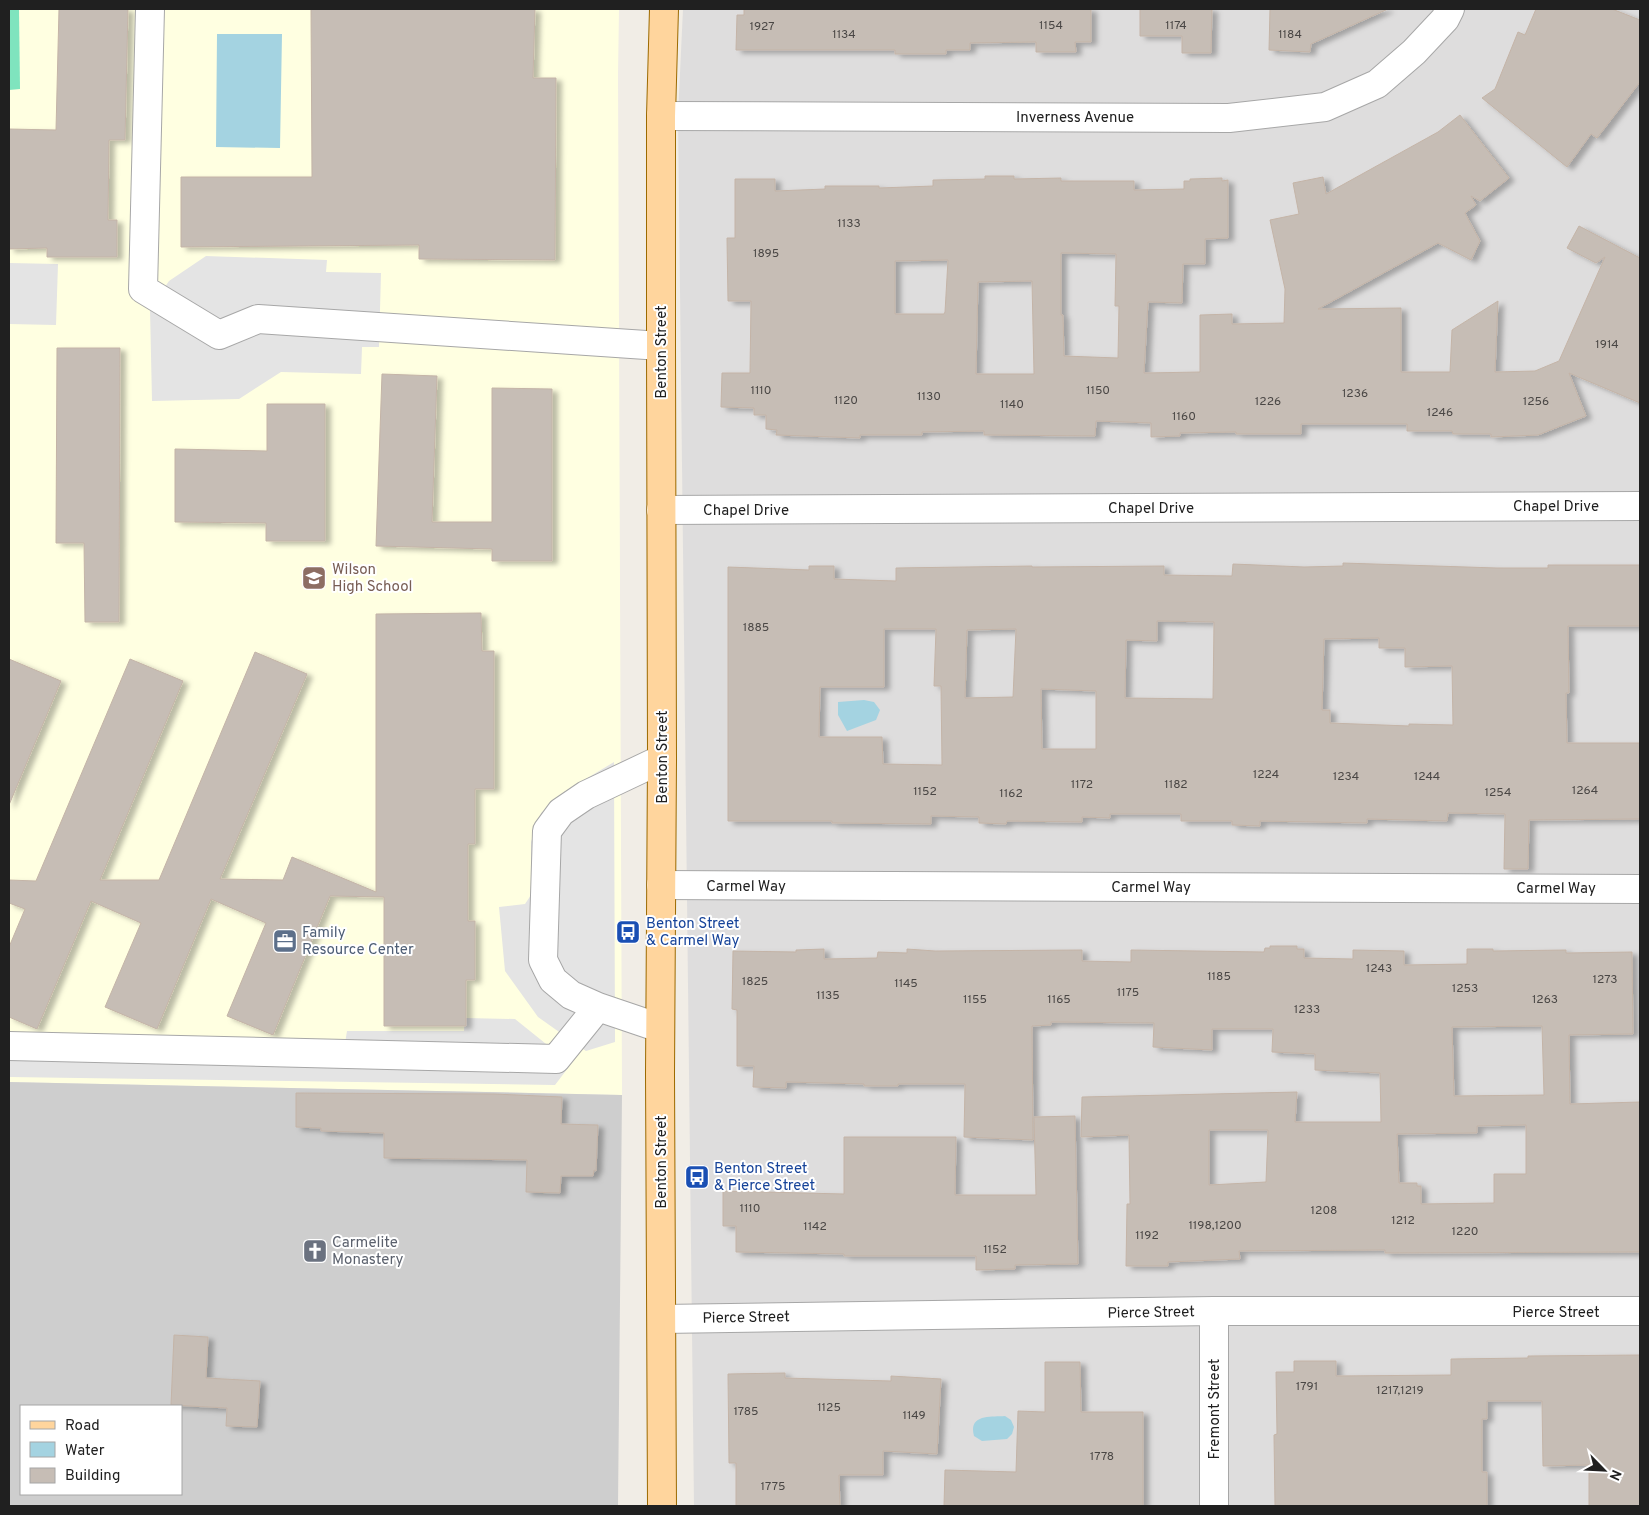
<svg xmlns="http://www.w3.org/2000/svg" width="1649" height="1515" font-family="Overpass,sans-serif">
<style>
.residential{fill:#dedddd}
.education{fill:#ffffe1}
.religious{fill:#cecece;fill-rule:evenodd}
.pitch{fill:#7fe4be}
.parking{fill:#e4e4e4}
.water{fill:#a4d3e1}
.building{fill:#c6bdb5;stroke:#c4b4a7;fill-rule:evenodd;filter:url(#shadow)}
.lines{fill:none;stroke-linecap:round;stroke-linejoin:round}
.minor-casing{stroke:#a7a7a7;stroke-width:30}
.major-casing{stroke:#9c6a00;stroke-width:30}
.minor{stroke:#fff;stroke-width:28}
.major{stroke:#ffd59d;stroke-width:28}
.labels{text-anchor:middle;stroke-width:4;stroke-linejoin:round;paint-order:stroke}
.number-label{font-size:12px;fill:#4a4745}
.street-label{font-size:15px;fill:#202020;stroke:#fff}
.education-label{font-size:15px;fill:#785e54;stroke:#fff;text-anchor:start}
.transit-label{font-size:15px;fill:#164399;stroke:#fff;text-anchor:start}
.service-label{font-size:15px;fill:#4e5e75;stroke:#fff;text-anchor:start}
.worship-label{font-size:15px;fill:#5b616d;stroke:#fff;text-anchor:start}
</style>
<defs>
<filter id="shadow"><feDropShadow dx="5.5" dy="3" stdDeviation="2.5" flood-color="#0004"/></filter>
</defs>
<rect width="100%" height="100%" fill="#f1ede6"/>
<path class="residential" d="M683,9H1640V1506H694L678,116Z"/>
<path class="education" d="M9,9H619L618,75L622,1095L9,1082Z"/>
<path class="religious" d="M9,1082L622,1095L618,1506H9ZM21,1406H181V1494H21Z"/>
<path class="pitch" d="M9,9H19L20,89L9,90Z"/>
<path class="parking" d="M206,256L327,260L326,272L381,273L379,347H362L361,374L281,372L239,399L152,401L150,309L169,281Z
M9,263L58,264L56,325L9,324Z
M614,762L615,1042L586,1051L538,1017L505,971L499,907L525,904L531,895V842L541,813L564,792Z
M465,1018L515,1019L571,1064L555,1085L9,1077V1039L344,1049L347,1031H464Z"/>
<path class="water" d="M217,34H282L280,148L216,147Z
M864,700L874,702L880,710L876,720L847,731L838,715V702Z
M1005,1416L1011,1420L1014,1427L1012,1434L1007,1439L982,1441L974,1436C968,1414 991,1417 1005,1416Z"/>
<path class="building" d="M59,9H128L125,140H109L108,220H117V257H47V248L9,249V129L56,130Z
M311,9H535L533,78H556L555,260L419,259V245L181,247V177H312Z
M744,9H1091V42H1075L1076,52H1036V42L970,43V50H946V54H895V50H736L737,15H744Z
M1140,9H1212L1211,53H1182V36H1140Z
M1270,9H1388L1311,44L1310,52L1269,50Z
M1536,9H1612L1640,20V82L1597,138L1591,134L1567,167L1482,98L1495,89L1518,32L1525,35Z
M1460,115L1509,178L1480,201L1471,196L1476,205L1465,213L1480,241L1471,260L1438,243L1318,309L1401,308V372H1450L1452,330L1498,301L1495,372L1535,371L1559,361L1605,257L1596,263L1567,248L1579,226L1640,258V403L1569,373L1586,416L1538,435L1491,437V434H1453L1452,431H1407V424H1301V434H1236V432L1180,433V436L1151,437V423L1096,421L1095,436L984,435V431L922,432V435H860V438L776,435L777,430L766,429V415H754V408L721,407L722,373H750L751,301H728L727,238H735V179H775V191L825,189V186H879V188L933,186V180L985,179V176H1014V179L1061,178V181H1134V190L1184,189V181H1190V179L1222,178V181L1228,180V238L1205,239V264H1183L1182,303L1148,302L1144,373L1200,372V315L1232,314V324L1284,323L1285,289L1270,220L1299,214L1293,183L1323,177L1326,194L1438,132ZM1061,253L1116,254L1115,306H1119L1118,358L1064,356L1063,315H1061ZM948,260L945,312L944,314H895V261ZM1032,281L1034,374H976L978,282Z
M57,348H120L119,622H85L84,543H56Z
M382,374L437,376L432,522H492V388L552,389V561H492V549L376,546Z
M267,404H325V541H266V523L175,522V449L267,451Z
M1343,563L1497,568H1548V565H1640V626H1568L1569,693H1566L1567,743H1640V819L1529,820L1528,869H1504L1505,814L1448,813L1447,821L1367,819V823L1260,821V826L1232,825V821H1181V814H1110V818L1082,817V822L1007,821L1006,824L979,823V817L931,816V824L832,823V821H728V567L809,570V566H834V579L896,581V568L1032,566V567L1164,566V575L1232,576L1233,564L1304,567L1343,566ZM1157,621L1214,622L1213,699L1125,698L1126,640L1157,641ZM884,629H936L934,686H941L942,765L883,764L882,737H819L820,687H884ZM1016,629L1013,697L965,698L967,630ZM1379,638V648H1405V667L1452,666L1453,725L1409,724V726L1330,723V710H1322L1324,639ZM1041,689L1096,691V749H1042Z
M481,613L482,651H494V789H475V844H468V921H475V980H466V1026H384V897L330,896L273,1035L227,1016L266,923L211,899L157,1029L105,1007L141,923L91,901L37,1029L9,1017V947L25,909L9,903V880L36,881L130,659L183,681L100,880H159L255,652L307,674L220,879L283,880L292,857L376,892V614Z
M9,659L61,681L9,805Z
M1270,946H1297V949H1304V958L1353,959V950L1404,951V965L1467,964V949H1493V951L1566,950V953L1632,952L1633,1034L1569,1035L1570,1104L1640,1102V1252L1385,1253V1250L1239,1251L1240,1259L1168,1262V1266H1126L1127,1204H1130L1129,1135L1081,1137L1082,1097L1297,1092L1295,1122H1381L1380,1073L1315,1070V1054L1272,1052L1273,1029H1212V1050L1153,1047L1154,1023L1051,1022V1025L1032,1026L1033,1140L964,1137L965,1084H898V1086H864V1084L786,1082V1088L753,1087L754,1066H737V1010L732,1009L733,951L796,952V950L824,949V959L877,958L878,952L907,953V949L935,951L1082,950V961L1131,962V950L1264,952L1265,948H1270ZM1542,1026L1544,1095L1454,1096L1452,1027ZM1526,1125V1174H1494V1203L1421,1204V1186H1417V1183H1399L1397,1134L1477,1133V1126ZM1209,1130H1268L1266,1182L1209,1185Z
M296,1093L494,1094L562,1097L561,1124L598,1125L596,1171L594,1170L593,1176H561L560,1193L526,1192L527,1160L384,1158V1133L321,1131V1128L296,1127Z
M1075,1116L1078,1264L1015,1265V1269L976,1270V1256H844V1254L736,1252V1226H723V1191L844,1194V1137H956L955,1195H1036L1034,1117Z
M174,1335L208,1337L206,1378L260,1381L257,1427L226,1426L227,1408L171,1405Z
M1640,1355V1506H1589V1465L1543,1466L1542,1401H1487V1419H1482V1472H1487V1506H1275L1274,1435L1277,1434L1276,1372H1294V1361H1336V1376L1451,1375V1359L1528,1358V1356Z
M1045,1362H1080L1081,1412H1143V1506H944L945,1470L1016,1472L1018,1411L1045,1412Z
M785,1373V1378L891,1381V1376L941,1379L937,1454L883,1451V1475H839L840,1506H736V1463H729L728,1374Z"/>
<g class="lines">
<defs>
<path id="minor" d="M150,9L143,289L219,335L258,319L661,346
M661,116L1229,118L1325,107L1377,84L1414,52L1445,19L1450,9
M661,510L1640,506
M661,885L1640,889
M660,1028L598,1007L571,995L553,980L543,960L547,831L561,812L586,795L662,759
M9,1046L556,1059L598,1007
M1214,1311V1506
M662,1319L1214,1311H1640"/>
<path id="major" d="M662,1506L660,1074L662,759L661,346V116L664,9"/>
</defs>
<use href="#minor" class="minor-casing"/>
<use href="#major" class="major-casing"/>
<use href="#minor" class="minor"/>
<use href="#major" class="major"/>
</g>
<defs>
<symbol id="school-square" viewBox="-11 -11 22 22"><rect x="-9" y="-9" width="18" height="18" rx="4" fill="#8d6e63" stroke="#fff"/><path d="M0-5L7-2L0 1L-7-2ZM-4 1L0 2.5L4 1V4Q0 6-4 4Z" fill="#fff"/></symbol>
<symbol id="bus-square" viewBox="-11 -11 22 22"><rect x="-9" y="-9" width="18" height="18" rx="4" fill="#1a4fb4" stroke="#fff"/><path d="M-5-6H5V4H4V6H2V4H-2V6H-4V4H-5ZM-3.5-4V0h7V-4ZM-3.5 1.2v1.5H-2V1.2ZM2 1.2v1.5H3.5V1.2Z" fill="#fff"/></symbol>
<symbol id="office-square" viewBox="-11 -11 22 22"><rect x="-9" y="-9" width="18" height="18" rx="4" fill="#5c6f8a" stroke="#fff"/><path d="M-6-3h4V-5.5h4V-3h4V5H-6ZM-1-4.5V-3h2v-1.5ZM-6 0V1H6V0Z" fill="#fff"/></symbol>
<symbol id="church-square" viewBox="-11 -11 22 22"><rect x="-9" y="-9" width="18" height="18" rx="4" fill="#6b7280" stroke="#fff"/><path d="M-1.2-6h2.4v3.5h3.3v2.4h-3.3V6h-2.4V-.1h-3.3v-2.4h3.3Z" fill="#fff"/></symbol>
</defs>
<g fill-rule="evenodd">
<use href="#school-square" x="300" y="564" width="28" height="28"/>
<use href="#bus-square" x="614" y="918" width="28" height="28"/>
<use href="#office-square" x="271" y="927" width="28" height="28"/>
<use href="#bus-square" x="683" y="1163" width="28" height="28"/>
<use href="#church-square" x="301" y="1237" width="28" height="28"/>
</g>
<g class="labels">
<g class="number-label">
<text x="1051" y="29">1154</text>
<text x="1176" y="29">1174</text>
<text x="762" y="30">1927</text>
<text x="844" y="38">1134</text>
<text x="1290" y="38">1184</text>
<text x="849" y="227">1133</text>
<text x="766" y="257">1895</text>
<text x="1607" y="348">1914</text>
<text x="761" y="394">1110</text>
<text x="1098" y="394">1150</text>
<text x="1355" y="397">1236</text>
<text x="929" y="400">1130</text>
<text x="846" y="404">1120</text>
<text x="1268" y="405">1226</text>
<text x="1536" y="405">1256</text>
<text x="1012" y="408">1140</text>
<text x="1440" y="416">1246</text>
<text x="1184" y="420">1160</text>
<text x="756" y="631">1885</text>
<text x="1266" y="778">1224</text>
<text x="1346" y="780">1234</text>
<text x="1427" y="780">1244</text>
<text x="1082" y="788">1172</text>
<text x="1176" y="788">1182</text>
<text x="1585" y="794">1264</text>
<text x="925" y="795">1152</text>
<text x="1498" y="796">1254</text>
<text x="1011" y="797">1162</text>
<text x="1379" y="972">1243</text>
<text x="1219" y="980">1185</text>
<text x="1605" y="983">1273</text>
<text x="755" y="985">1825</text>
<text x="906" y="987">1145</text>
<text x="1465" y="992">1253</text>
<text x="1128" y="996">1175</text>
<text x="828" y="999">1135</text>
<text x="975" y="1003">1155</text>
<text x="1059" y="1003">1165</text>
<text x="1545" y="1003">1263</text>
<text x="1307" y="1013">1233</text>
<text x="750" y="1212">1110</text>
<text x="1324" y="1214">1208</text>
<text x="1403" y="1224">1212</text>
<text x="1215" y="1229">1198,1200</text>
<text x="815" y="1230">1142</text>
<text x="1465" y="1235">1220</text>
<text x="1147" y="1239">1192</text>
<text x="995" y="1253">1152</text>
<text x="1307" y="1390">1791</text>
<text x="1400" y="1394">1217,1219</text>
<text x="829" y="1411">1125</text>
<text x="746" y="1415">1785</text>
<text x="914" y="1419">1149</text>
<text x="1102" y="1460">1778</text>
<text x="773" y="1490">1775</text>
</g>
<g class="street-label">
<text x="1075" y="122">Inverness Avenue</text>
<text transform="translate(661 352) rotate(-90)" y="5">Benton Street</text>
<text x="1556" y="511">Chapel Drive</text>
<text x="1151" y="513">Chapel Drive</text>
<text x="746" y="515">Chapel Drive</text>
<text transform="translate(662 757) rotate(-90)" y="5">Benton Street</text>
<text x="746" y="891">Carmel Way</text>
<text x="1151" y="892">Carmel Way</text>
<text x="1556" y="893">Carmel Way</text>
<text transform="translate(661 1162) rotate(-90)" y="5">Benton Street</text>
<text transform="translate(1151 1312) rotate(-1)" y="5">Pierce Street</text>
<text x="1556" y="1317">Pierce Street</text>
<text transform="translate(746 1317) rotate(-1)" y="5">Pierce Street</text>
<text transform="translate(1214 1409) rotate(-90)" y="5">Fremont Street</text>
</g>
<g class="education-label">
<text x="332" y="574">Wilson<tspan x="332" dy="17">High School</tspan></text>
</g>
<g class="transit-label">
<text x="646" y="928">Benton Street<tspan x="646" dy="17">&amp; Carmel Way</tspan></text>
<text x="714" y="1173">Benton Street<tspan x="714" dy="17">&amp; Pierce Street</tspan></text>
</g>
<g class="service-label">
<text x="302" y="937">Family<tspan x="302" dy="17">Resource Center</tspan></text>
</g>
<g class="worship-label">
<text x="332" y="1247">Carmelite<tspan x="332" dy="17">Monastery</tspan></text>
</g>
</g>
<rect width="1649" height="1515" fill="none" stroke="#202020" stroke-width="20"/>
<rect x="20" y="1405" width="162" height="90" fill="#ffffff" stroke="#a6a6a6"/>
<rect x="30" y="1421" width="25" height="8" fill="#ffd59d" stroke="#a6a6a6"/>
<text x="65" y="1430" font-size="15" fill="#202020">Road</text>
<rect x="30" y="1442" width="25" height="15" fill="#a4d3e1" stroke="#a6a6a6"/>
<text x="65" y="1455" font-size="15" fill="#202020">Water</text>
<rect x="30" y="1468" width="25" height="15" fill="#c6bdb5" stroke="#a6a6a6"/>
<text x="65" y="1480" font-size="15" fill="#202020">Building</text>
<g transform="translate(1604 1470) rotate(114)" stroke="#ffffff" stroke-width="4" paint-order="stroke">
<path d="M0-4L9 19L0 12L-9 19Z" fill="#202020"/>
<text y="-8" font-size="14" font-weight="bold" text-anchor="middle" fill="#202020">N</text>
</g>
</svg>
